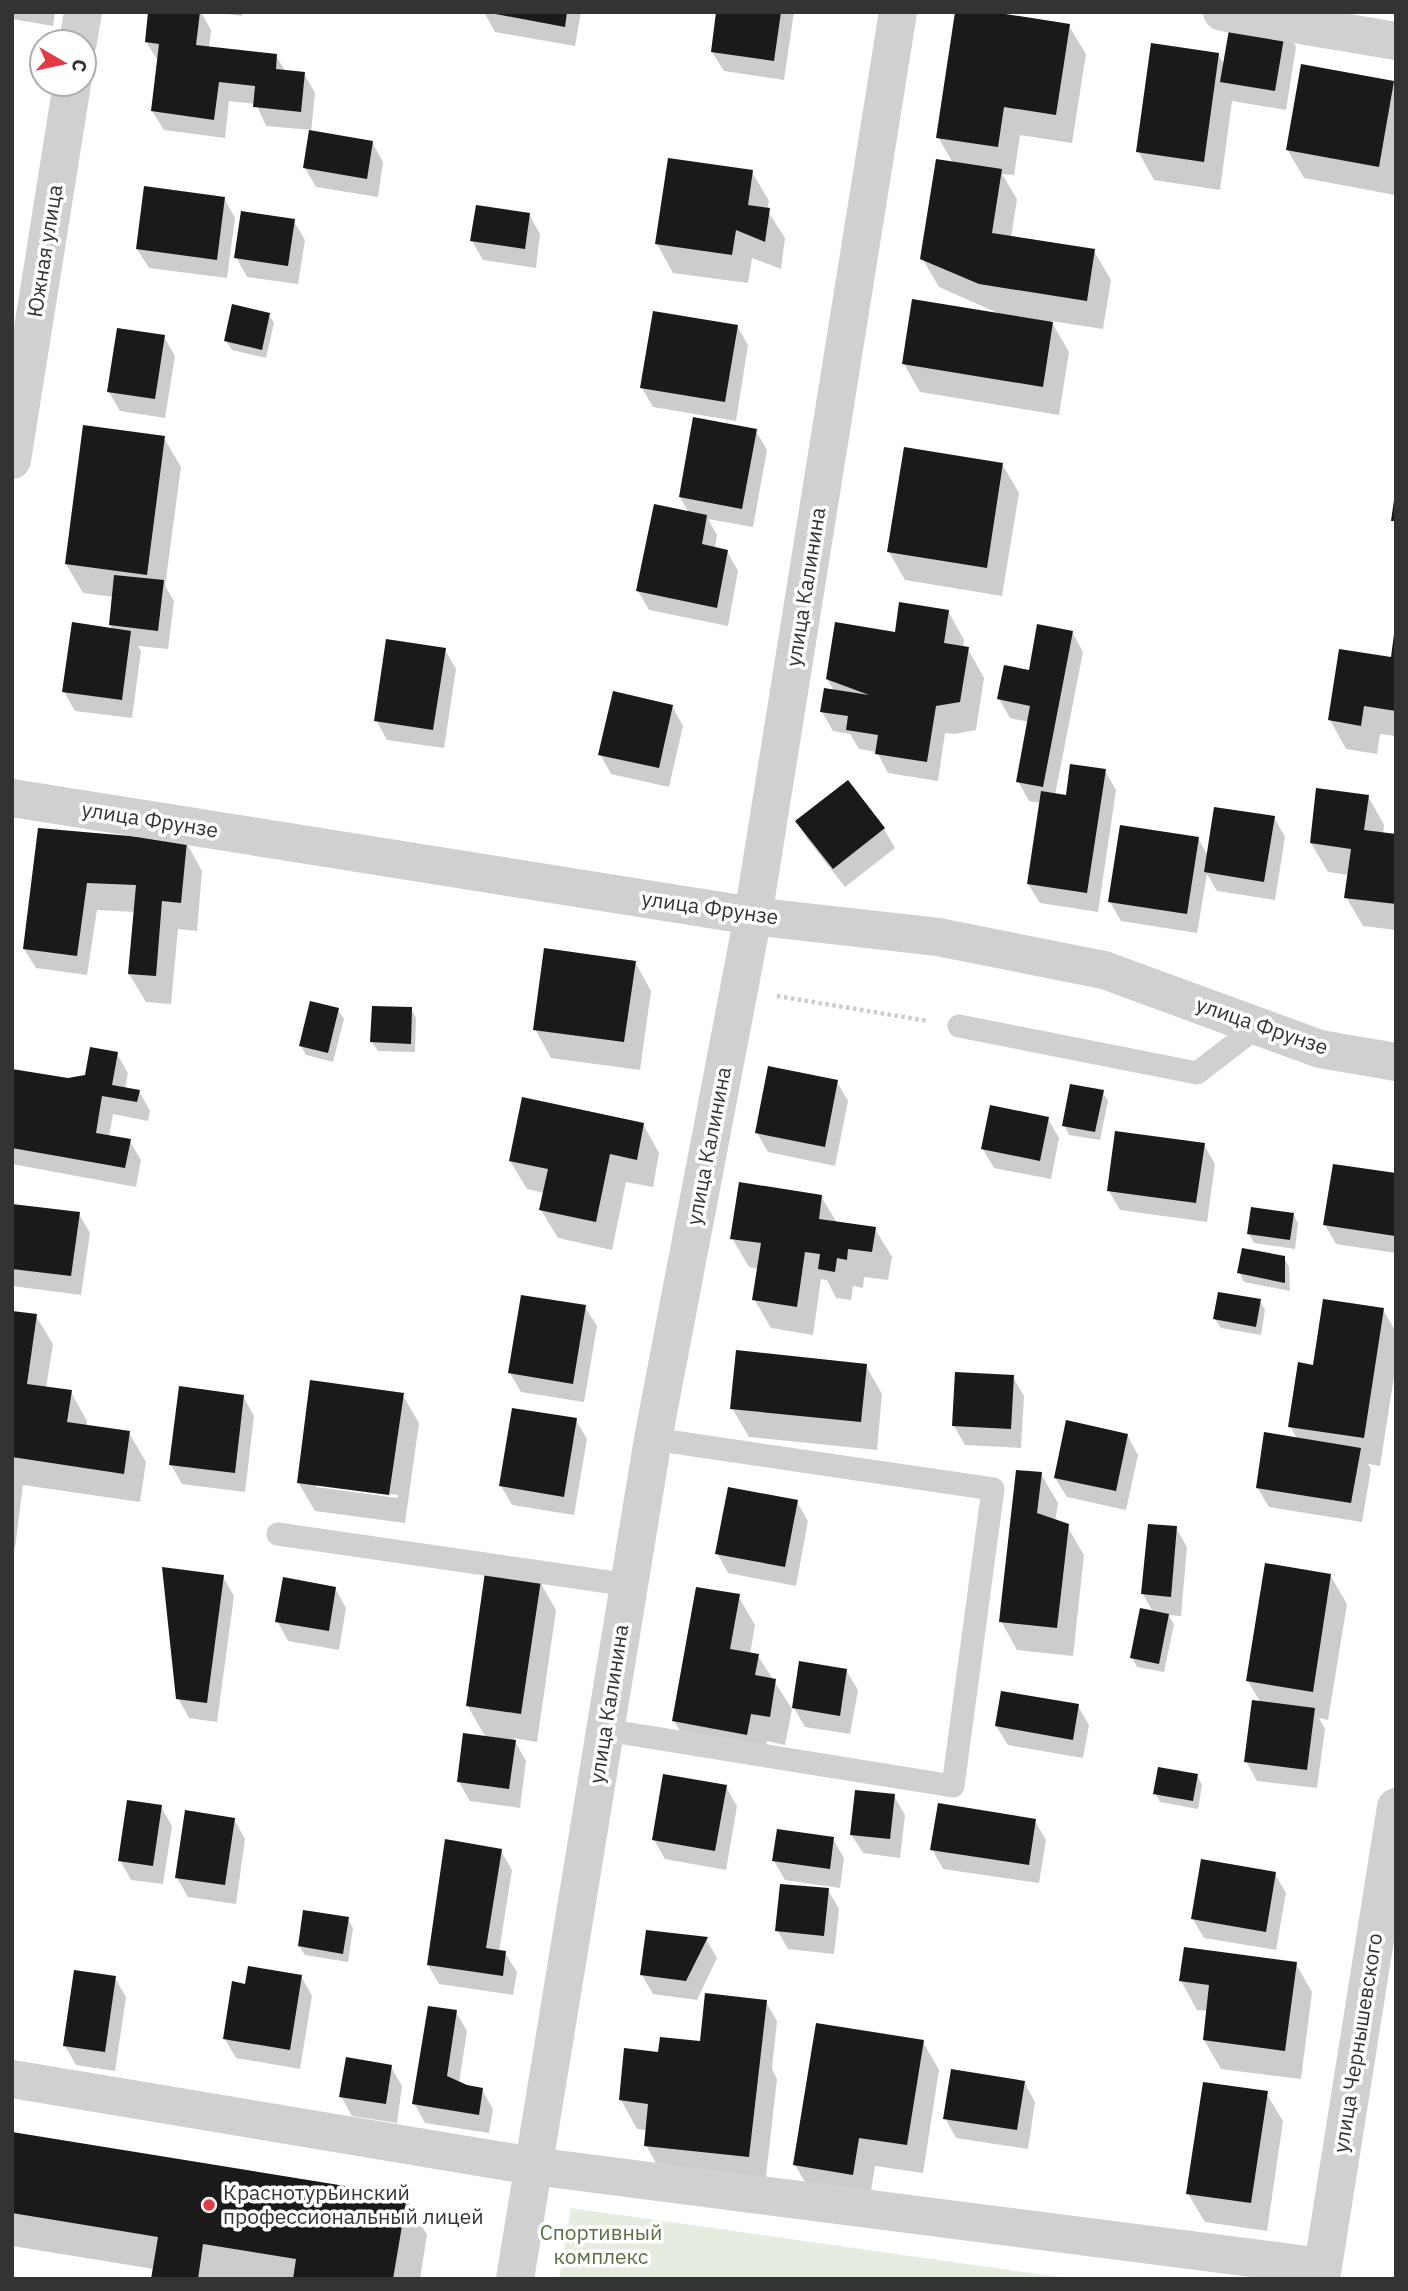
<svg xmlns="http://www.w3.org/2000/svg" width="1408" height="2291" font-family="'IBM Plex Sans',sans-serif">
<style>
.green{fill:#e6ecdf}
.shadow{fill:#0003;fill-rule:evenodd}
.building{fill:#1a1a1a}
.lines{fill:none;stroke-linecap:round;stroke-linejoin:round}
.path{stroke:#cdcdcd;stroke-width:4.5;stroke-dasharray:3.5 3.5;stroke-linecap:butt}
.service{stroke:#d0d0d0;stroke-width:23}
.minor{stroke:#d0d0d0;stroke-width:38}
.poi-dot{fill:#e63946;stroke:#fff;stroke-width:2.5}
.labels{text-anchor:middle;stroke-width:7;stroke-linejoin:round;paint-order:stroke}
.street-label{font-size:21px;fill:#333;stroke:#fff}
.poi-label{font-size:21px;fill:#333;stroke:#fff;text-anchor:start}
.park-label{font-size:21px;fill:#56703f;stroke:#fff}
</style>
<rect width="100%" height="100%" fill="#fff"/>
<path class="green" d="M571,2208L1072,2279H559Z"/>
<path class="shadow" d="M12,12H55L53,26L12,19Z
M150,12H201L211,30L209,48L276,56L286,72L304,74L315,93L311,132L372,142L383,162L378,197L316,187L305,168L311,130L266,126L256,104L229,101L225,138L164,130L152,111L158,61L146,42Z
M213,12H242V16Z
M484,12H581L575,46L495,32Z
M718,12H794L784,80L724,71L712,52Z
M1069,26L1086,54L1072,143L1020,135L1014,175L1002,174L1017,199L1011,238L1094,251L1111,280L1103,329L1051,321L1069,352L1059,415L920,392L904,364L1000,314L939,287L922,258L953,163L938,137Z
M1285,28L1296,47L1286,110L1232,101L1220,190L1154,180L1138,151L1218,54L1225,66Z
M1393,83L1396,87L1395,195L1304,178L1287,149Z
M752,172L769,201L767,210L785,238L781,269L752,258L748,283L673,273L657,244Z
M224,198L235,218L227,278L149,268L137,249Z
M529,214L540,234L536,268L483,260L472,241Z
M293,220L305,240L298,284L247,277L236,257Z
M268,314L274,323L266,358L232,350L226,341Z
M737,326L748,345L736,421L653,407L642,388Z
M164,337L175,356L165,418L120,411L109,392Z
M756,431L767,450L753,527L708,519L717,535L715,549L727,551L738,571L728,626L649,610L638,591L689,513L680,497Z
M164,438L181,467L165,586L174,601L168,649L138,646L141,651L132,718L75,711L64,692L113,630L110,624L114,597L83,593L66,564Z
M1002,464L1019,493L1002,596L905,580L889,552Z
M948,611L964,640L963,648L968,649L984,678L976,730L954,734L945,733L938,781L888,773L877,752L859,749L850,734L833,731L822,712L835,692L827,679L896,634Z
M1072,632L1083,652L1055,795L1067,797L1105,771L1116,790L1098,912L1040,903L1028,884L1041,803L1029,801L1018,781L1029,722L1010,718L999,699Z
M1396,637V736L1380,734L1377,754L1346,749L1330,720L1392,659Z
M445,650L456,669L444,748L387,740L376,720Z
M672,706L683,726L669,787L611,774L600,754Z
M847,782L884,829L895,848L845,887L808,840L797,821Z
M1368,796L1384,825L1383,834L1396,836V930L1363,926L1346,897L1349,875L1328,872L1311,843Z
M1274,817L1285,837L1275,900L1217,891L1207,874L1197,933L1121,921L1110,902L1198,838L1208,856Z
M186,842L202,871L197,931L178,929L171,1004L146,1002L129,974L135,912L97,910L87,975L36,968L24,949L34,875Z
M635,962L651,991L640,1070L551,1058L535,1029Z
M411,1009L416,1018L415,1052L378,1051L372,1042Z
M338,1010L344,1019L333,1062L306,1055L301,1046Z
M117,1054L128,1073L125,1089L139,1091L150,1111L148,1121L113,1114L109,1137L129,1140L141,1160L136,1187L12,1164V1070L69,1080L86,1076Z
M837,1082L848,1101L835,1166L768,1152L757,1133Z
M1102,1091L1108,1101L1100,1140L1069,1135L1064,1125Z
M1048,1119L1059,1138L1051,1179L994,1168L982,1148Z
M643,1124L659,1153L653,1187L626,1182L612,1250L558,1238L541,1210L545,1193L527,1189L510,1161Z
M1204,1145L1215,1164L1207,1222L1120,1210L1109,1191Z
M1396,1175V1253L1336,1244L1325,1225Z
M821,1196L837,1223L875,1229L892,1257L888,1280L864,1277L863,1288L853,1286L851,1300L836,1298L827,1280L821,1279L813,1335L771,1328L754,1299L759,1269L749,1267L732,1238Z
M12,1205L79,1214L90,1233L81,1295L12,1286Z
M1293,1214L1298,1223L1295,1249L1254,1243L1249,1234Z
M1284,1258L1289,1267L1290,1291L1244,1282L1239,1272Z
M1260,1301L1265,1310L1261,1335L1221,1328L1215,1319Z
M585,1307L597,1326L584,1402L521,1392L510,1373Z
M1383,1310L1396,1332V1364L1380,1466L1368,1464L1371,1469L1362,1522L1269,1507L1257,1487L1298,1440L1290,1426L1314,1367Z
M12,1312L36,1316L53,1344L46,1388L71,1392L87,1421L86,1427L129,1433L146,1462L140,1502L23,1485L15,1548H12Z
M866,1366L882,1394L877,1450L749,1437L732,1408Z
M1013,1377L1024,1396L1021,1448L965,1445L954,1426Z
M402,1394L419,1423L405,1523L315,1511L298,1482ZM316,1484L398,1495V1498L316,1487Z
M243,1396L254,1416L245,1492L182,1484L171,1465Z
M576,1420L587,1439L574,1515L512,1505L501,1486Z
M1127,1435L1138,1455L1126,1510L1067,1497L1055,1478Z
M1041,1474L1058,1503L1055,1521L1067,1526L1084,1555L1073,1656L1017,1650L1001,1621Z
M797,1502L808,1521L796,1586L728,1573L717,1553Z
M1176,1528L1187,1547L1181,1616L1168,1615L1174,1624L1164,1672L1137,1667L1132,1658L1153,1612L1143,1594Z
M1330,1575L1347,1604L1328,1720L1319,1718L1325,1729L1317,1788L1257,1781L1246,1761L1260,1702L1248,1681Z
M223,1577L234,1596L217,1722L189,1718L178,1698Z
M540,1582L556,1610L537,1742L513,1738L526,1761L520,1808L470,1801L459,1782L486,1738L467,1705Z
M335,1588L346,1608L339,1650L288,1641L277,1621Z
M738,1596L755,1625L750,1654L758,1656L792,1709L785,1745L767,1741L763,1763L691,1750L674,1721Z
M846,1670L858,1690L850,1734L805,1727L794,1708Z
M1078,1706L1089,1725L1083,1758L1008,1745L996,1726Z
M1197,1775L1202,1785L1198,1809L1160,1802L1155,1793Z
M726,1787L737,1806L726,1870L665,1859L654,1840Z
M894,1796L905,1815L900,1858L863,1853L851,1834Z
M161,1807L172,1826L163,1884L131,1880L120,1860Z
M234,1819L245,1839L236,1904L188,1897L177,1878Z
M1035,1821L1046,1840L1039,1883L943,1869L932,1849Z
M833,1839L844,1858L840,1888L785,1880L774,1861Z
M501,1851L512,1870L499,1952L505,1953L517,1972L513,1995L439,1984L428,1965Z
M1275,1874L1286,1893L1276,1950L1204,1938L1193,1919Z
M828,1890L839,1909L834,1954L788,1949L777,1930Z
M348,1919L353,1928L348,1962L305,1955L299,1946Z
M706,1939L717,1958L697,2000L653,1994L642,1975Z
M1296,1964L1312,1992L1301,2079L1221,2069L1204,2040L1208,2011L1197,2010L1181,1981Z
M301,1976L312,1996L300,2069L236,2058L225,2039L246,1986Z
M115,1978L126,1997L115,2071L76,2065L65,2046Z
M766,2002L777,2021L772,2069L777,2079L765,2185L662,2174L646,2145L647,2130L637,2129L621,2100L660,2054L703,2043Z
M456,2012L467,2031L459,2084L482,2090L493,2109L489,2133L425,2123L414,2103Z
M923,2042L939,2070L923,2173L875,2166L869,2203L812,2194L795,2165Z
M391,2067L402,2086L397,2123L352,2116L341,2096Z
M1024,2082L1035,2102L1028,2149L956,2138L945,2118Z
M1266,2093L1283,2121L1267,2231L1205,2222L1188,2194Z
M12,2133L406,2198L427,2235L420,2279H153L154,2269L12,2246Z"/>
<path class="building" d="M148,12H200L196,45L277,54L276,69L305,72L301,112L253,107L255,86L219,82L214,120L151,111L159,44L145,42Z
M485,12H567L565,27Z
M716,12H781L774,61L711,52Z
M955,12H993L1070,24L1056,115L1004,107L998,147L936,138Z
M1231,18L1286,26L1275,91L1220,82Z
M1151,43L1219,53L1204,162L1136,152Z
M1301,64L1394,81L1379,167L1286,150Z
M309,130L373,141L367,179L303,168Z
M668,158L753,170L748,205L770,208L765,242L736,230L732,255L655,244Z
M936,159L1002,169L992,233L1095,249L1087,301L979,284L920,259Z
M144,186L225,197L217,260L136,249Z
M476,205L530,213L525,249L470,241Z
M241,211L295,219L288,266L234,258Z
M912,299L1053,322L1043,387L902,364Z
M232,304L270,313L262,350L224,341Z
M653,311L738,325L725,402L640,388Z
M117,328L165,335L155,399L107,392Z
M693,417L757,429L742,509L679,497Z
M83,425L165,436L147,575L65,564Z
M904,447L1003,463L987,568L887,552Z
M1394,500L1396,501V521H1391Z
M654,504L707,515L702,544L728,550L717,608L636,591Z
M114,575L164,580L158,631L109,625Z
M899,602L949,610L944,643L969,647L960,702L936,706L927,762L875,754L878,735L846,730L848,716L820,712L824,688L869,695L826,679L835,622L895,632Z
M72,622L131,631L122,700L62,692Z
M1037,624L1073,631L1043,787L1016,782L1030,706L997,699L1004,665L1029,670Z
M1394,634L1396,711L1364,706L1361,726L1328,720L1339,649L1391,657Z
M386,639L446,648L433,730L374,721Z
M613,691L673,705L659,768L598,755Z
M1070,764L1106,769L1087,893L1027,884L1041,791L1066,795Z
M848,780L885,828L833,869L795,821Z
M1316,788L1369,795L1364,830L1396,834V904L1344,898L1351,849L1310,843Z
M1214,807L1275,816L1264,882L1204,872Z
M1120,825L1199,837L1187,914L1108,902Z
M38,828L187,841L181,903L162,901L156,976L128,974L136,885L87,883L77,956L23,949Z
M544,948L636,961L624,1042L533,1030Z
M310,1001L339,1008L328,1053L299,1046Z
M372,1006L412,1007L411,1044L370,1042Z
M90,1047L118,1052L112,1085L140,1090L137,1102L102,1096L96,1133L131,1139L125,1168L12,1148V1069L68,1078L85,1075Z
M768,1066L838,1080L825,1147L755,1133Z
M1070,1084L1104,1090L1095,1132L1062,1126Z
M522,1097L644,1123L637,1160L610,1154L596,1222L539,1210L548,1169L509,1161Z
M990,1105L1049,1117L1040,1161L981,1149Z
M1115,1131L1205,1143L1196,1203L1107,1191Z
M1333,1164L1396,1173L1395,1236L1323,1225Z
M739,1182L822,1195L819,1219L876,1227L872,1252L848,1249L847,1260L837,1258L835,1272L818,1269L820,1254L805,1252L797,1307L752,1300L761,1243L730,1239Z
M12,1204L80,1212L71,1276L12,1269Z
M1251,1207L1294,1213L1290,1240L1247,1234Z
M1242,1248L1285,1256V1283L1237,1273Z
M1218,1292L1261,1299L1256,1327L1213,1319Z
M521,1295L586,1305L573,1384L508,1373Z
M1323,1299L1384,1308L1364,1438L1288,1427L1298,1362L1313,1365Z
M12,1311L37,1314L27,1384L72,1390L67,1422L130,1431L124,1474L12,1457Z
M736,1350L867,1364L861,1422L730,1409Z
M955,1372L1014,1375L1011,1429L952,1426Z
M310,1380L404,1393L389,1495L297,1483Z
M179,1386L244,1395L235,1473L169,1465Z
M512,1408L577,1418L564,1497L499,1486Z
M1066,1420L1128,1434L1116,1491L1054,1478Z
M1264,1432L1361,1448L1351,1503L1256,1488Z
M1016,1470L1042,1472L1037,1513L1069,1524L1057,1628L999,1622Z
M728,1487L798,1500L785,1567L715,1554Z
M1148,1524L1177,1526L1171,1597L1141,1594Z
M1265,1563L1331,1574L1313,1692L1246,1681Z
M162,1567L224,1575L207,1703L176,1699Z
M485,1572L541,1580L521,1714L466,1706Z
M283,1577L336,1587L329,1631L275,1622Z
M696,1587L740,1594L730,1649L759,1654L755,1675L776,1679L770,1717L751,1714L747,1735L672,1721Z
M1140,1608L1169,1614L1159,1664L1130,1658Z
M799,1661L847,1669L840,1716L792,1708Z
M1001,1691L1079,1704L1073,1740L995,1726Z
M1252,1700L1315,1708L1307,1770L1244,1762Z
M463,1733L516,1740L509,1789L457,1782Z
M1158,1767L1198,1774L1193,1801L1153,1794Z
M663,1774L727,1785L715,1851L652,1840Z
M855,1790L895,1794L890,1839L850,1835Z
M127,1800L162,1805L153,1866L118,1861Z
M938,1803L1036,1819L1029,1865L930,1850Z
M185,1810L235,1818L225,1885L175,1878Z
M777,1829L834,1837L830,1869L772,1861Z
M445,1839L502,1849L486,1948L506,1951L503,1976L427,1965Z
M1201,1859L1276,1872L1266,1932L1191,1919Z
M780,1884L829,1888L824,1936L775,1931Z
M303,1910L349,1917L343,1954L298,1946Z
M646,1930L708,1937L686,1981L640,1975Z
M1184,1947L1297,1962L1285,2051L1203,2040L1209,1985L1179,1981Z
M248,1966L302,1975L290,2050L223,2039L232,1981L245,1984Z
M74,1970L116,1976L105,2052L63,2046Z
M705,1993L767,2000L749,2157L644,2146L648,2104L619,2100L624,2048L658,2052L660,2037L700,2041Z
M428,2006L457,2010L447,2076L467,2085L483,2088L479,2115L412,2104Z
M816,2023L924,2040L907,2145L859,2138L853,2175L793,2165Z
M346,2057L392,2065L386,2104L339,2097Z
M951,2069L1025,2081L1017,2130L943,2119Z
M1203,2082L1268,2091L1251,2203L1186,2194Z
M12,2132L407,2196L393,2279H293L296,2259L203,2244L198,2279H151L158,2237L12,2213Z"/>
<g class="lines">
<path class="path" d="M777,996L928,1021"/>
<path class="service" d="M959,1026L1197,1073L1258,1026
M278,1534L629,1585
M605,1730L953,1786L993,1489L653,1439"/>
<path class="minor" d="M1222,12L1396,41
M78,42L83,12
M12,460L72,84
M12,798L753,916L938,937L1104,970L1320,1049L1396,1062
M12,2079L533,2166L1323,2267
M515,2279L653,1439L753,916L898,12
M1321,2279L1396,1807"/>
</g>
<circle class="poi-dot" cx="209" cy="2205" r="7"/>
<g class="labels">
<g class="street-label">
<text transform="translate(45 251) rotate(-81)" y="7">Южная улица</text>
<text transform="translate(806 587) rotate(-81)" y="7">улица Калинина</text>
<text transform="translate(150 820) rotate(9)" y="7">улица Фрунзе</text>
<text transform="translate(710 908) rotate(8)" y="7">улица Фрунзе</text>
<text transform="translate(1262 1026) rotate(19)" y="7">улица Фрунзе</text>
<text transform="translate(709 1146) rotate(-79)" y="7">улица Калинина</text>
<text transform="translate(609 1704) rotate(-81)" y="7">улица Калинина</text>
<text transform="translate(1358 2043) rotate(-81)" y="7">улица Чернышевского</text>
</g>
<g class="poi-label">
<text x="223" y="2200">Краснотурьинский<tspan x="223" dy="24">профессиональный лицей</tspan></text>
</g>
<g class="park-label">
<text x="601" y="2240">Спортивный<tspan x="601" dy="24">комплекс</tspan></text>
</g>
</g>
<rect width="1408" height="2291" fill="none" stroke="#333333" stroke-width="28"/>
<g transform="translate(63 63) rotate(99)"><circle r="33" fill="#ffffff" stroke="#adadad" stroke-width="2"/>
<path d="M0-5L12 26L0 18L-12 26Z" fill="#e63946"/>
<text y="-10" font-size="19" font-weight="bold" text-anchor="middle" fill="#333333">С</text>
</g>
</svg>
